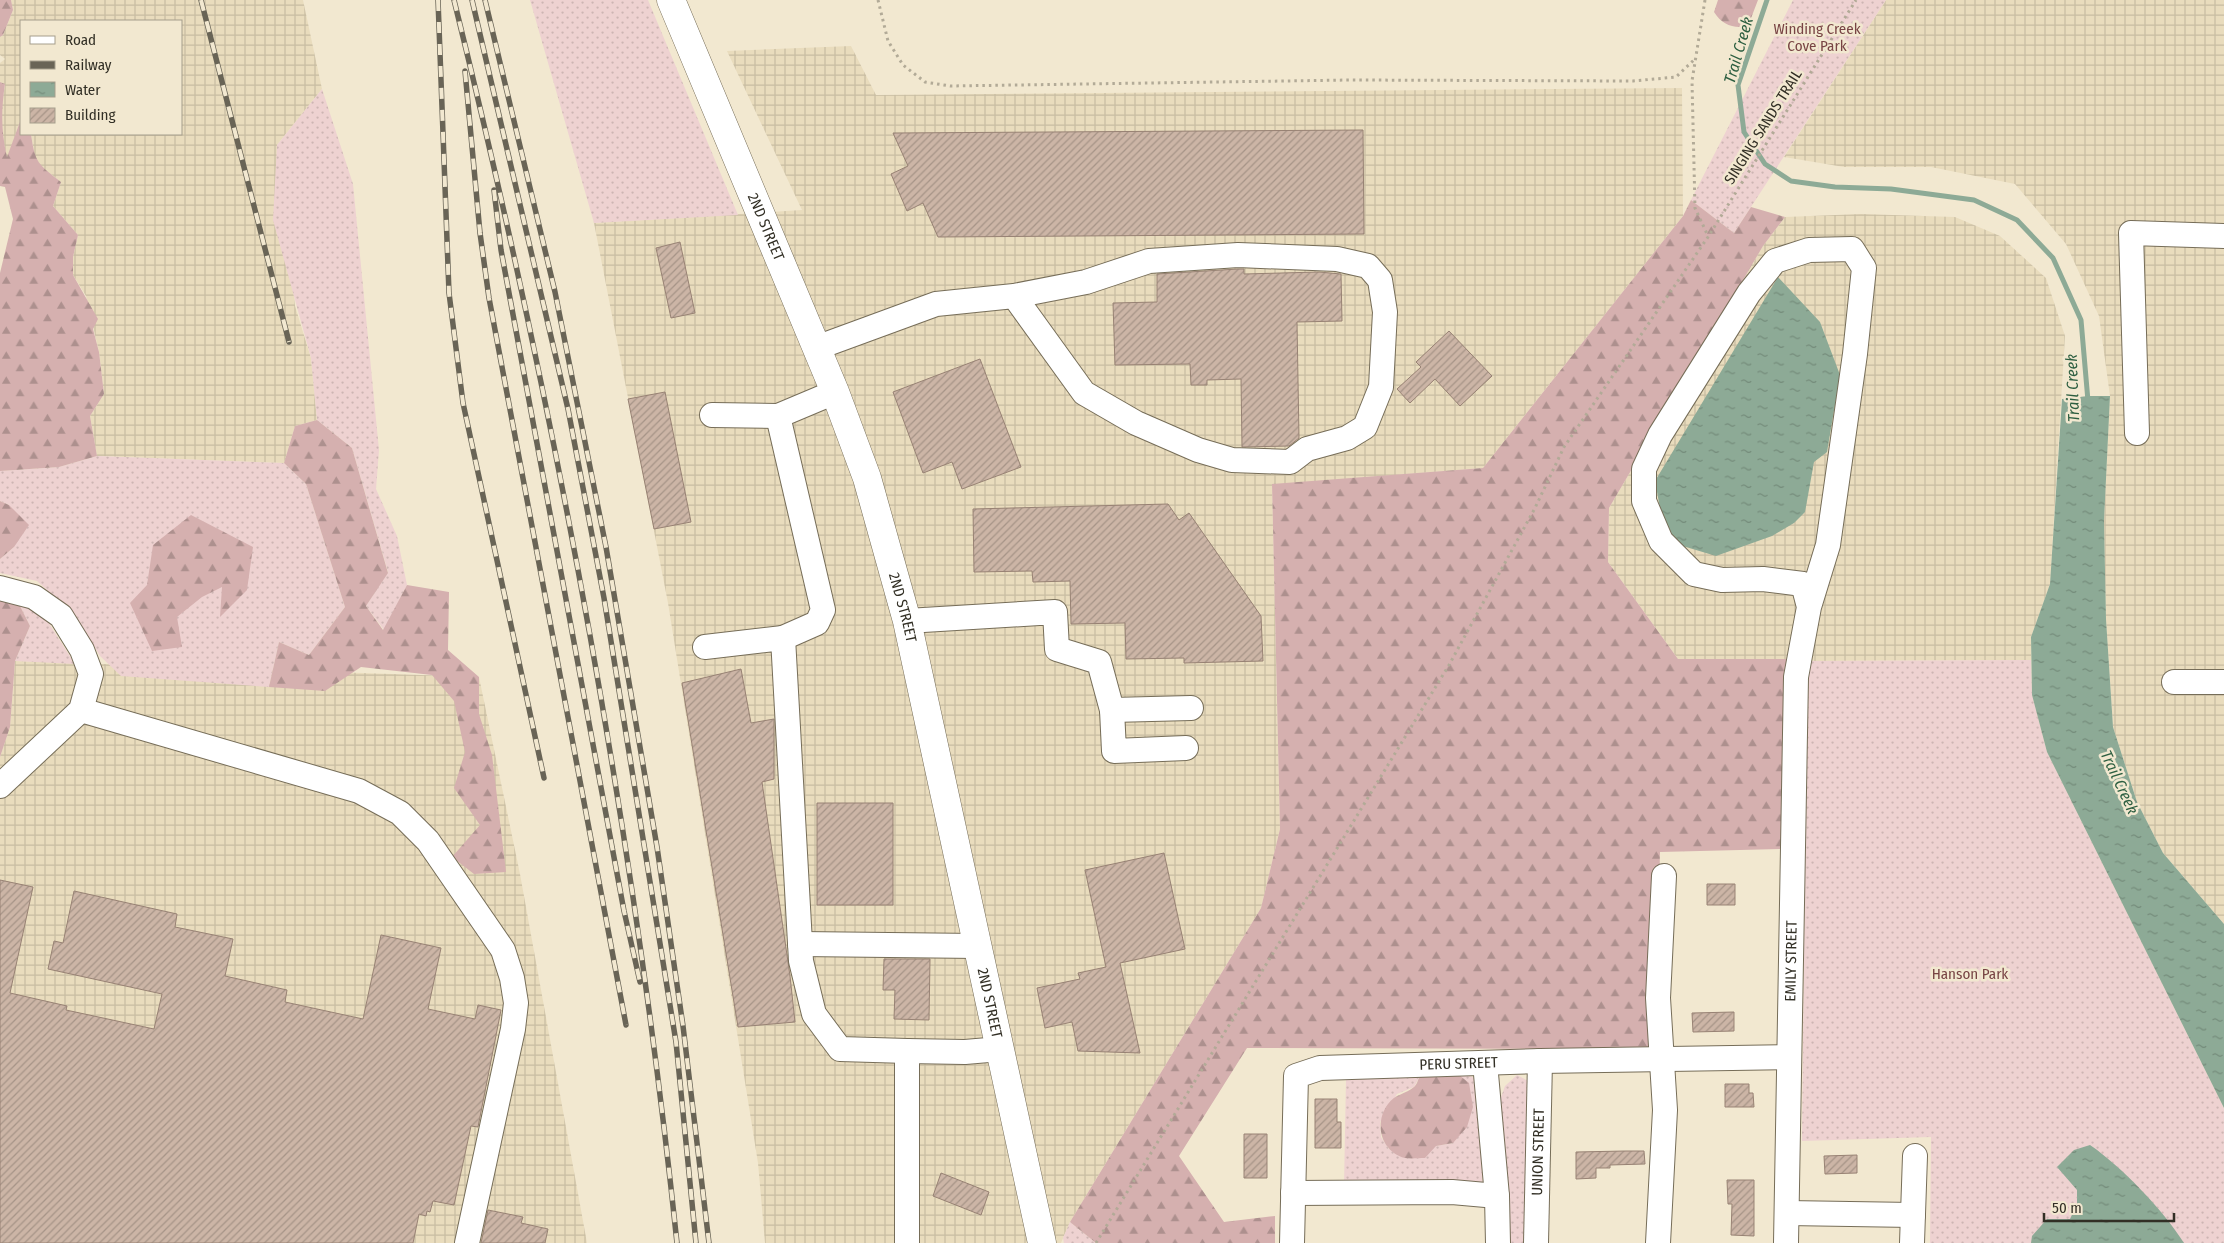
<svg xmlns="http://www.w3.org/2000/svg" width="2224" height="1243" font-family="'Fira Sans Condensed',sans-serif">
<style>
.industrial{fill:url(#industrial-grid)}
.grass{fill:url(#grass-dots)}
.forest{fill:url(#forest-firs)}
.water{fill:url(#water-ripples)}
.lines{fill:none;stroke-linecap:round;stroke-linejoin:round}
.stream{stroke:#8daa96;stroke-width:5}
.building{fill:url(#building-hatch);stroke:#988274}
.minor-casing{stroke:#766d58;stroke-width:26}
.major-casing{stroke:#766d58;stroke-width:29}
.path{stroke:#b2aa97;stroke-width:3;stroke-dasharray:2.5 4;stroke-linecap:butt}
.minor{stroke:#fff;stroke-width:24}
.major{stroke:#fff;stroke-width:28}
.rail-casing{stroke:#696456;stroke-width:5.5}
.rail{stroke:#f2e8d0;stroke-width:4;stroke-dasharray:11;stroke-linecap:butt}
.labels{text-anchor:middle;stroke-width:5;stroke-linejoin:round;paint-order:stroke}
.park-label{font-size:15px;fill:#784444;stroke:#f2e8d0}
.street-label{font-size:15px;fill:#322f25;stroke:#f2e8d0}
.water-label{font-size:16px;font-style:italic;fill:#2c5e40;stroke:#f2e8d0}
</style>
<defs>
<pattern id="industrial-grid" width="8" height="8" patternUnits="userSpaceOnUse" patternTransform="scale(1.25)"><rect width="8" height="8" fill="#e9dcbd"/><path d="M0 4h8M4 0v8" fill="none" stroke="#c8bda2"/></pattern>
<pattern id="grass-dots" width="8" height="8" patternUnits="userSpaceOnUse" patternTransform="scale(1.25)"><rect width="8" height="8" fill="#eed2d1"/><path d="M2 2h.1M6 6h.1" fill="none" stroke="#cdb5b3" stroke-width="1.8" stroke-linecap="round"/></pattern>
<pattern id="forest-firs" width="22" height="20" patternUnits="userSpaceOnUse" patternTransform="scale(1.25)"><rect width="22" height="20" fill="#d5b0af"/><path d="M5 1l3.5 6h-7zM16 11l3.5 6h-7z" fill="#ad908e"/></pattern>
<pattern id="water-ripples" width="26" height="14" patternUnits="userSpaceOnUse" patternTransform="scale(1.25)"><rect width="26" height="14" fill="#8daa96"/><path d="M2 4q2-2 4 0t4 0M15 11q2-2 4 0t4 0" fill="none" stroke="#748b7a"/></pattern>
<pattern id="building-hatch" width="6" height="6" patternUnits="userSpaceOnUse" patternTransform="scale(1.25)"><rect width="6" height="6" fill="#ccb5a6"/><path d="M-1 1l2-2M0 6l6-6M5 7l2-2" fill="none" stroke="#a69487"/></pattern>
</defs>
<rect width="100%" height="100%" fill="#f2e8d0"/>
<path class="industrial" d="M11,0H303L322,89L277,145L295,306L311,358L317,420L295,426L284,463L97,456L90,416L104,394L99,352L86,296L73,275V257L78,235L53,206L61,182L39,165L34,153L31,134H181V21H21V119L7,159L2,134L1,108L5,85L0,82V63L5,59L0,55V37L3,35L13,10Z
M1886,0H2224V924L2163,853L2137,802L2113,727L2106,619L2104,521L2110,396L2099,316L2066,244L2015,184L1931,167H1844L1784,157Z
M851,46L876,95L1682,88L1683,216L1483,468L1272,485L1280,829L1261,908L1070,1222L1061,1243H765L758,1163L668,603L594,223L802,210L727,51Z
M1861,214L1955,217L2000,236L2046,278L2065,336L2050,584L2031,637V660L1807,661L1789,659H1678L1608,562L1609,508L1763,246L1785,217Z
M15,661L479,677L520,874L587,1243H0V757L10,727Z"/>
<path class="grass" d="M530,0H648L738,215L594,223Z
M1793,0H1886L1734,233L1691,200Z
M322,89L353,184L379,450L376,489L397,536L407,585L384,630L366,606L388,572L352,448L317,420L311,358L273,220L277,145Z
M97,456L284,463L306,484L345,607L309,655L279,642L269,687L121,676L100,656L75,615L37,581L0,573V559L14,547L9,505L0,501V471L59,467Z
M18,602L41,611L75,664L15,661L30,626Z
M2031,660L2032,695L2047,752L2224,1108V1243H1930L1931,1137L1802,1141L1807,661Z
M1459,1075H1468L1476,1079L1483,1188L1344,1186L1346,1079L1420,1076L1414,1087L1397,1094L1380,1122L1381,1137L1389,1149L1436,1146L1453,1143Z
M1517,1075L1532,1083L1530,1243H1507L1500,1100L1505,1086Z
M1070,1222L1096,1243H1064L1063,1238Z"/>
<path class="forest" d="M0,0H11L13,10L3,35L0,37Z
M1718,0H1758L1748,26C1734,29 1722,25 1714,12Z
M0,82L5,84C1,110 1,132 7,157L21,119V134H31C35,163 38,164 61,182L53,206L78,235L73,257V275L98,319L93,329L99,352L104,394L90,416L97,456L59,467L0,471V273L13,219L5,187L0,186Z
M1691,200L1734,233L1751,207L1785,217L1763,246L1609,508L1608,562L1678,659H1789L1783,849L1660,852L1655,1049L1247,1048L1179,1156L1224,1222L1275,1216V1243H1096L1070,1222L1261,908L1280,829L1272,484L1483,468L1683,216Z
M317,420L352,448L388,573L366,606L383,630L407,585L449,592L448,650L479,677V714L492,755L506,872L474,874L452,857L480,825L454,788L465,752L454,701L432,675L361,667L325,691L269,687L279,642L309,655L345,607L306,484L284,463L295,426Z
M0,501L9,505L29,525L14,547L0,559Z
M191,515L253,547L247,590L220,617L222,587L202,597L177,617L182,647L152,651L130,603L147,585L153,545Z
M0,600L18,602L30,626L15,661L10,727L0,757Z
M1459,1075L1469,1083L1473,1107L1467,1127L1453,1143L1436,1146L1425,1158C1419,1158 1411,1159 1405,1158C1380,1151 1374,1123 1388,1104C1395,1094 1406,1094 1414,1087C1417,1085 1418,1079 1420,1076Z"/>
<path class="water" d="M1778,277L1820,322L1840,375L1827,452L1814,462L1805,512L1794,523L1772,536L1716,556L1666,541L1655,481Z
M2088,396H2110L2104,521L2106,619L2113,727L2137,802L2163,853L2224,924V1108L2047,752L2032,695L2031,637L2050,584L2062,399Z
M2090,1145C2122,1167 2163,1210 2184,1243H2031L2032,1236L2047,1219H2070L2077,1204V1190L2057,1167L2074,1150Z"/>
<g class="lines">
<path class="stream" d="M1767,0L1738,85L1744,132L1765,164L1791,181L1835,187L1891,189L1974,200L2017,220L2053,258L2081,320L2088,401"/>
</g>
<path class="building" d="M1363,130L1364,234L938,237L923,203L907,211L891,174L908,166L893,133Z
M680,242L695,313L671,318L656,248Z
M1238,269H1244V274L1319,272L1341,274L1342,321L1297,322L1299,438L1289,446L1242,447L1241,379L1207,380V385H1191L1190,364L1115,365L1113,303L1157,302V274Z
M1449,331L1492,376L1460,406L1435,379L1410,403L1397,389L1421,367L1416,362Z
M980,359L1021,467L962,489L952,462L923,473L893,392Z
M665,392L691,522L654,529L628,399Z
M1168,504L1179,520L1189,513L1261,616L1263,661L1184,663V658L1126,659L1125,623L1071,624L1070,581L1033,582L1032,571L974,572L973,509Z
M741,669L751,723L774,719V779L762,782L790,976L795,1022L738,1027L682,683Z
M817,803H893V905H817Z
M1164,853L1185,949L1120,963L1140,1053L1078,1051L1072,1022L1045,1028L1037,988L1080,979L1078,973L1106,967L1085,870Z
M0,880L33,887L10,993L67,1006L66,1010L154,1029L162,994L48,969L54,941L63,943L74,891L177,914L175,927L233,939L225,976L287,990L285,1002L363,1019L381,935L441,948L428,1009L475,1019L478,1005L501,1010L478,1127L471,1126L454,1205L433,1201L430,1212L427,1211L426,1216L419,1214L413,1243H0Z
M1707,884H1735V905H1707Z
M884,959H930L929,1020L894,1019L895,990H883Z
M1734,1012V1031L1693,1032L1692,1013Z
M1725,1084H1749V1093H1753L1754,1107H1725Z
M1315,1099H1337V1122H1341V1148H1315Z
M1244,1134H1267V1178H1244Z
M1625,1151H1644L1645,1164L1610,1165V1168H1596V1178L1576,1179V1152Z
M1857,1155V1173L1825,1174L1824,1156Z
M941,1173L989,1192L981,1215L933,1196Z
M1727,1180H1754V1236L1731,1235L1732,1204H1728Z
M488,1210L523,1217L521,1223L548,1229L545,1243H481Z"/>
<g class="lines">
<defs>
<g id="minor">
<path d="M816,348L936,304L1014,296L1086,282L1149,261L1238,255L1337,259L1368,266L1380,280L1385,312L1381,387L1365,427L1347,438L1307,449L1290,462L1232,460L1198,450L1136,423L1084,393L1014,296"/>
<path d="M712,415L778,416L835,392"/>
<path d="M778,416L823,610L817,623L783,638"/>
<path d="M2137,433L2131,233L2224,236"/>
<path d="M0,588L34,597L61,616L82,650L91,674L81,710L0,786"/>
<path d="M907,621L1055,612L1057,649L1099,662L1112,710L1191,708"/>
<path d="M705,647L783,638L801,961L814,1014L840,1049L907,1051"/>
<path d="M2174,682H2224"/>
<path d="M81,710L359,791L400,813L428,841L503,950L512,978L516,1003L513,1029L467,1243"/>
<path d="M1112,710L1114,751L1186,748"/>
<path d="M800,944L978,946"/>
<path d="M1485,1063L1497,1196L1498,1243"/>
<path d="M1293,1193L1452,1192L1497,1196"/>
<path d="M1787,1213L1913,1215"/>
<path d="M907,1243V1051L965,1052L1000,1049"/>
<path id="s1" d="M1292,1243L1296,1076L1320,1068L1540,1061L1789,1057"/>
<path id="s2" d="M1536,1243L1540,1061"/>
<path d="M1658,1243L1665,1110L1658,998L1664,876"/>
<path id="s3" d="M1786,1243L1796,677L1809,607L1803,584L1763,579L1722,580L1694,574L1661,541L1644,501V469L1660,435L1749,293L1775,261L1809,250L1852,249L1864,268L1855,354L1828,545L1809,607"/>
<path d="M1912,1243L1915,1156"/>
</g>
<g id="major">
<path id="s4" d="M671,0L835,392L867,478L907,621L1042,1243"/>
</g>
</defs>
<use href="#minor" class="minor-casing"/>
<use href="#major" class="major-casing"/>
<path class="path" d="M878,0L888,41L903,65L925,82L950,86L1350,80L1633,81L1676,77L1696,58
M1705,0L1692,81L1695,208L1708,236
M1096,1243L1449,665L1535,508L1564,447L1708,237L1856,0"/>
<use href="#minor" class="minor"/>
<use href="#major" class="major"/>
<defs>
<path id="rail" d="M201,0L289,342
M438,0L449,293L463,403L544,778
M454,0C555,409 633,824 677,1243
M472,0L568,409L604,598L676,1042L696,1243
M485,0L555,292L606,547L657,847L683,1026L709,1243
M465,71L480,233L489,298L626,1025
M494,190L501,250L624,911L640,982"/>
</defs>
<use href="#rail" class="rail-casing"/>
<use href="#rail" class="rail"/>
</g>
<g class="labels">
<g class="park-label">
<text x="1817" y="34">Winding Creek<tspan x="1817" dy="17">Cove Park</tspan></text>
<text x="1970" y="979">Hanson Park</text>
</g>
<g class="street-label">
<text transform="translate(1763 127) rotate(-58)" y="5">SINGING SANDS TRAIL</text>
<text dy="5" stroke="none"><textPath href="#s4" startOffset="246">2ND STREET</textPath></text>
<text dy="5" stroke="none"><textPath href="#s4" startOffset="651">2ND STREET</textPath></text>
<text dy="5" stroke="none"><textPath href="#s3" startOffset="282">EMILY STREET</textPath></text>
<text dy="5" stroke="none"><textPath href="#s4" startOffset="1056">2ND STREET</textPath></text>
<text dy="5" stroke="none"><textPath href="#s1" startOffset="331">PERU STREET</textPath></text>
<text dy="5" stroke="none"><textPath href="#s2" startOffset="91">UNION STREET</textPath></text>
</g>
<g class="water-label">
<text transform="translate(1738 50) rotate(-74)" y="6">Trail Creek</text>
<text transform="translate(2072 388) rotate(-92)" y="6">Trail Creek</text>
<text transform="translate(2120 782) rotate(65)" y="6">Trail Creek</text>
</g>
</g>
<rect x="20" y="20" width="162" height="115" fill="#f2e8d0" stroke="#a59e8c"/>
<rect x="30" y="36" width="25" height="8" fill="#ffffff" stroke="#a59e8c"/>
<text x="65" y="45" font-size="15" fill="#322f25">Road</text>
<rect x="30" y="61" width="25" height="8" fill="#696456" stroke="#a59e8c"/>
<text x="65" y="70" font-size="15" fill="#322f25">Railway</text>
<rect x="30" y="82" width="25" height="15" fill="url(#water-ripples)" stroke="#a59e8c"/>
<text x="65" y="95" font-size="15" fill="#322f25">Water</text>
<rect x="30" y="108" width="25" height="15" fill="url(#building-hatch)" stroke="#a59e8c"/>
<text x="65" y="120" font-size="15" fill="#322f25">Building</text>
<path d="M2044 1213v8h130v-8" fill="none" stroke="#322f25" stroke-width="2.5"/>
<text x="2052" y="1213" font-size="15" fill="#322f25" stroke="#f2e8d0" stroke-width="4" paint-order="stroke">50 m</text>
</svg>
